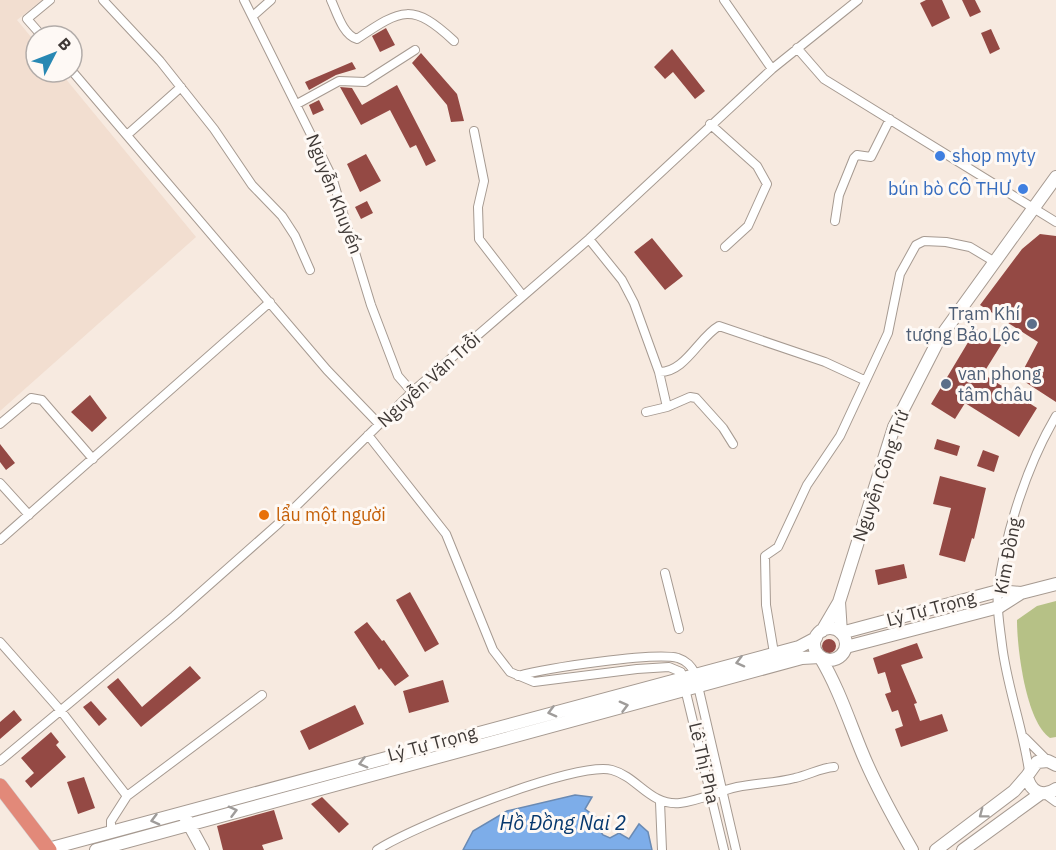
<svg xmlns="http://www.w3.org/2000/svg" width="1056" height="850" font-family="'IBM Plex Sans',sans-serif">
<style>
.built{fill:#f2ded0}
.green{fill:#b6c186}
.water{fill:#7dade9;stroke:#6a8ab3;stroke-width:1.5}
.building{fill:#944944}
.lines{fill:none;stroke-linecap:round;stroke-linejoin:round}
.street-casing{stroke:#a69a91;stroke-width:10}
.secondary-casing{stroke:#a69a91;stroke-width:14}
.highway-casing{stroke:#d1cfcf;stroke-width:16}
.street{stroke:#fff;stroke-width:8}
.secondary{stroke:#fff;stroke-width:12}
.highway{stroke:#e28979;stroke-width:15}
.oneway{stroke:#9f9c9a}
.shop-dot{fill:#3f7fe0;stroke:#fef9f5;stroke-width:2}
.service-dot{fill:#5c6f8a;stroke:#fef9f5;stroke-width:2}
.food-dot{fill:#e8710a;stroke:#fef9f5;stroke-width:2}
.labels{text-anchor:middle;stroke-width:6;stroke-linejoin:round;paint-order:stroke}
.shop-label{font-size:18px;fill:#366cbe;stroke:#fef9f5;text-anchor:start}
.street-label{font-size:18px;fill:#3f3936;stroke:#fef9f5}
.service-label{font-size:18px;fill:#4e5e75;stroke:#fef9f5;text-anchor:end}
.food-label{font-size:18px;fill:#c56008;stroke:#fef9f5;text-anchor:start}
.water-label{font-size:20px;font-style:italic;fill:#06386e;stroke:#fef9f5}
</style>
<rect width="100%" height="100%" fill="#f7eae0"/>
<path class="built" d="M0,0H42L17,20L36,43V72H60L196,237L0,411Z"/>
<path class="green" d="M1056,601V737L1050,738C1026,722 1017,649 1017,620L1037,606Z"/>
<path class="water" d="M575,795L592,797L585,809L599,819L597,827L603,835L610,838L619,833L629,839L639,824L648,832L652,850H463L473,831L507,811Z"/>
<path class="building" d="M926,0H942L950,18L932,27L920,3Z
M962,0H975L981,12L970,17Z
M386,28L395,45L380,52L372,36Z
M991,29L1000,49L990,54L981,33Z
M672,49L705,91L695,99L673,72L665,79L654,67Z
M421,53L457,94L464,121L451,122L447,105L412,63Z
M352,62L356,69L336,75L309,90L305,82Z
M397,85L436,161L426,166L416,145L410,148L390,110L361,125L340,87L352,88L362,105Z
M319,100L324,110L313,115L309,105Z
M366,154L381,181L360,192L347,164Z
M367,201L373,213L361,219L355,207Z
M1040,234L1056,236V402L1019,378L1038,342L980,305L1022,249Z
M652,238L683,276L665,290L634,252Z
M976,329L1001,345L983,374L1037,408L1019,437L965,403L955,419L931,404Z
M90,395L107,418L92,432L71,412Z
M937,439L960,446L957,456L934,449Z
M0,444L15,463L6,470L0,462Z
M983,450L999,456L994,472L977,466Z
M940,476L986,488L974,539L972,538L965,562L939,555L951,508L933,504Z
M904,564L907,578L878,585L875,570Z
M410,592L439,644L425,652L396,600Z
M367,622L382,641L384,640L409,676L395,686L381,668L379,670L354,632Z
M822 646a7 7 0 1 1 14 0a7 7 0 1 1-14 0Z
M917,643L923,658L901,665L917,703L914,704L920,721L942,714L948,731L901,747L895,729L903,726L898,710L892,712L885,694L891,692L885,672L878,674L873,658Z
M190,666L201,678L141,727L107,687L118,678L142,707Z
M443,680L449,702L409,713L403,691Z
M91,701L107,719L99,726L83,707Z
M355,705L364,724L309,750L300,731Z
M14,710L22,720L0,739V722Z
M51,732L59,742L56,745L66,757L31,788L25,781L34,773L21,758Z
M84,777L95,808L78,814L67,782Z
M322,797L349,824L339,833L311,804Z
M274,810L283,839L262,845L264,850H223L217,826Z"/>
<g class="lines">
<defs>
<path id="street" d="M103,0L160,61L214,129L252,185L282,216L295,236L310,270
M244,0L332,177L371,305L398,376L412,392
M331,0C337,13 343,35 357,39C402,8 413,3 454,41
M724,0L772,69
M254,15L271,0
M42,36L27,19L50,0
M797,48L824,79L1056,222
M72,71L327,370L379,424
M297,104L339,81L365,82L415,50
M710,124L757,166L767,184L748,226L725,247
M474,131L484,181L478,207L479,239L523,296
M127,135L181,87
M835,221L839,195L854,158L857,155L871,157L890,119
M589,239L622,280L634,303L659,372C685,373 699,337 719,326L825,362L864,380
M667,407L690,397L696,398L723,428L733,444
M646,412L667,407L659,372
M0,424L31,398L42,400L93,459
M368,435L446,534L493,650L510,672L534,682L637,669L669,667L681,672L724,850
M0,483L29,515
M0,540L270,302
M665,573L679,629
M0,642L61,711L127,796
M774,653L766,605L765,556L778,547L807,485L840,436L888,333L900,274L916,245L924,241L946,242L970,247L995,262
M518,676C547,668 653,652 678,658C687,661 691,666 695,673L736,850
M1025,738L1048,761
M0,761L174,616L278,524L412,392L589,239L772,69L858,0
M1029,771C1023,728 1007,687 1002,645C1000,628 996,606 998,590C1005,533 1027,465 1056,416
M1045,794L1056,802
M660,802L662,850
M111,832V821L127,796L262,695
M377,850C411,827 576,761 612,770C638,777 650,806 680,803C699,801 718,791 737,787C756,783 776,783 795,778C809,775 820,768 834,767"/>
<path id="secondary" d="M839,602L841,633L998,591L1021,593
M814 644a16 16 0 1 1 32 0a16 16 0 1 1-32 0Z
M822,631L839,602L894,427L939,339L1056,177
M846,647L999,607L1021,593L1056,584
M1056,765L1048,761L1037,762L1027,776C1030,792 1043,798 1056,789
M185,817L203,850
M48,849L799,647L816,638
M96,850L802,658L820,657C838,687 848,718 861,750C875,785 893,817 912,850
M936,850L1014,791L1027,776
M963,850L1040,794"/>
<path id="highway" d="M0,786L49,850"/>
</defs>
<use href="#street" class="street-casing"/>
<use href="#secondary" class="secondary-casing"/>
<use href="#highway" class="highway-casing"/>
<use href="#street" class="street"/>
<use href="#secondary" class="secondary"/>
<use href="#highway" class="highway"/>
</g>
<defs><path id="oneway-chevron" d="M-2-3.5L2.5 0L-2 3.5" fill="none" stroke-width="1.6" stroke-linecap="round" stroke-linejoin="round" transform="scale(1.5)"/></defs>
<g class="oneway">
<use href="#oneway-chevron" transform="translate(740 662) rotate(166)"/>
<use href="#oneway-chevron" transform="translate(624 706) rotate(-15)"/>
<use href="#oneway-chevron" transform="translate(552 712) rotate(165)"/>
<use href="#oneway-chevron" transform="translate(363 763) rotate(165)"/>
<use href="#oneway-chevron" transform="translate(233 811) rotate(-15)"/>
<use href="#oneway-chevron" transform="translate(983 814) rotate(143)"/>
<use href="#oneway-chevron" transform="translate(155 820) rotate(165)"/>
</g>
<g class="shop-dot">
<circle cx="940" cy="156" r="6"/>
<circle cx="1023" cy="189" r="6"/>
</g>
<g class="service-dot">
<circle cx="1032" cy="324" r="6"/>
<circle cx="946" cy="384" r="6"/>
</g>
<circle class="food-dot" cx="264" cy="515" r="6"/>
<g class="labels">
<g class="shop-label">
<text x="952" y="162">shop myty</text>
<text x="1011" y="195" text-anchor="end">bún bò CÔ THƯ</text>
</g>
<g class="street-label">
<text transform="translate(334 194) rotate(69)" y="6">Nguyễn Khuyến</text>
<text transform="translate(429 380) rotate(-42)" y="6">Nguyễn Văn Trỗi</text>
<text transform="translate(881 476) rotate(-71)" y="6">Nguyễn Công Trứ</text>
<text transform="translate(1008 556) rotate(-79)" y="6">Kim Đồng</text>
<text transform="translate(931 609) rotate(-15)" y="6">Lý Tự Trọng</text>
<text transform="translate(432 744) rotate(-15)" y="6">Lý Tự Trọng</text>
<text transform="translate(704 763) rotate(77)" y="6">Lê Thị Pha</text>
</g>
<g class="service-label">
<text x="1020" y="320">Trạm Khí<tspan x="1020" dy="21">tượng Bảo Lộc</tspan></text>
<text x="958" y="380" text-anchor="start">van phong<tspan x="958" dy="21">tâm châu</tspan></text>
</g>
<g class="food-label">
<text x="276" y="521">lẩu một người</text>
</g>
<g class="water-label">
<text x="563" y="830">Hồ Đồng Nai 2</text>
</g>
</g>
<g transform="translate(54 54) rotate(48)"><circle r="28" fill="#fef9f5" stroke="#b2aca9" stroke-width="1.5"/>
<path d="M0-4.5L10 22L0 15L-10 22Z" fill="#2888b3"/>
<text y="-9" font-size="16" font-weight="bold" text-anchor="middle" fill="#3f3936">B</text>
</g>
</svg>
